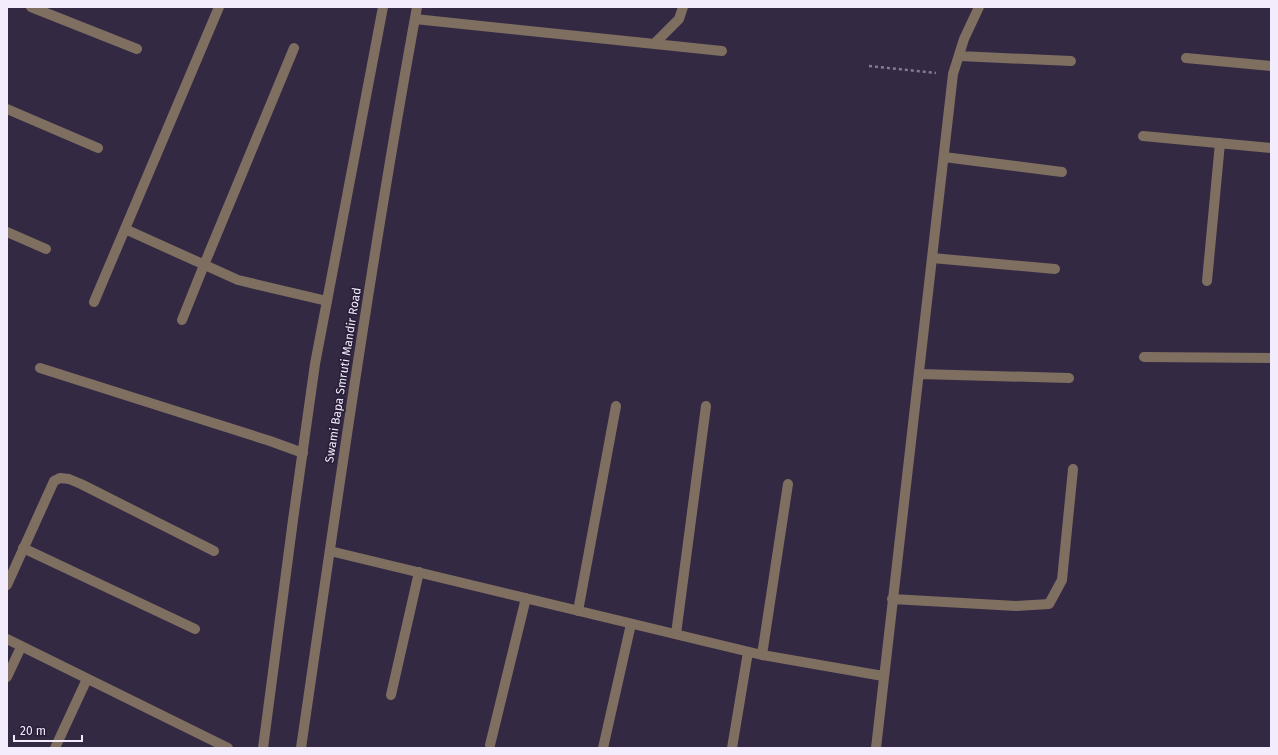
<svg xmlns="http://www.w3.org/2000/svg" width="1278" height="755" font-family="'Fira Sans',sans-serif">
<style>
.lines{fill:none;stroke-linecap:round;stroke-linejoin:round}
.path{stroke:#847b91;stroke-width:2.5;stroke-dasharray:3 3;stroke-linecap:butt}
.minor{stroke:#7e6f61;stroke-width:10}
.tertiary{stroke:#7e6f61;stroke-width:10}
.labels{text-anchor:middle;stroke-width:3.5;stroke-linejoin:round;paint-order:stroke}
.street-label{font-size:12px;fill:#f2ecfd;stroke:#2a1f38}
</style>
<rect width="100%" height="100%" fill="#342943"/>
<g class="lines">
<path class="path" d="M869,66L936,73"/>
<path class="minor" d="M31,7L137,49
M415,19L722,51
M654,44L679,19L683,7
M959,56L1071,61
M1186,58L1271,66
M7,109L98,148
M1143,136L1271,148
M944,157L1062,172
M125,229L238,280L327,301
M7,232L46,249
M932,258L1055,269
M1207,281L1220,143
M94,302L219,7
M182,320L204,265L294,48
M1144,357L1271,358
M40,368L270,441L303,453
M919,374L1069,378
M23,548L195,629
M330,551L762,655L883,676
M7,585L54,481L60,478L69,479L81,484L214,551
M892,599L1016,606L1049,604L1062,580L1073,469
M578,611L616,406
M676,634L706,406
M7,639L228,748
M762,655L788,484
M7,677L21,647
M391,695L419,572
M490,745L526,598
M55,748L87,679
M603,748L631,624
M732,748L748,652
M876,748L953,74L964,39L979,7"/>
<path class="tertiary" d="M263,748L293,520L315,364L383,7
M301,748C337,501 372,253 417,7"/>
</g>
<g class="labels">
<g class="street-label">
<text transform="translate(343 375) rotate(-81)" y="4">Swami Bapa Smruti Mandir Road</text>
</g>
</g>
<rect width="1278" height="755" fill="none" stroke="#f2ecfd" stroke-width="16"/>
<path d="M14 735v6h68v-6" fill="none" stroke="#f2ecfd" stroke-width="2"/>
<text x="20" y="735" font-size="12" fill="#f2ecfd" stroke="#2a1f38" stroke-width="3" paint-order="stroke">20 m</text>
</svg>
